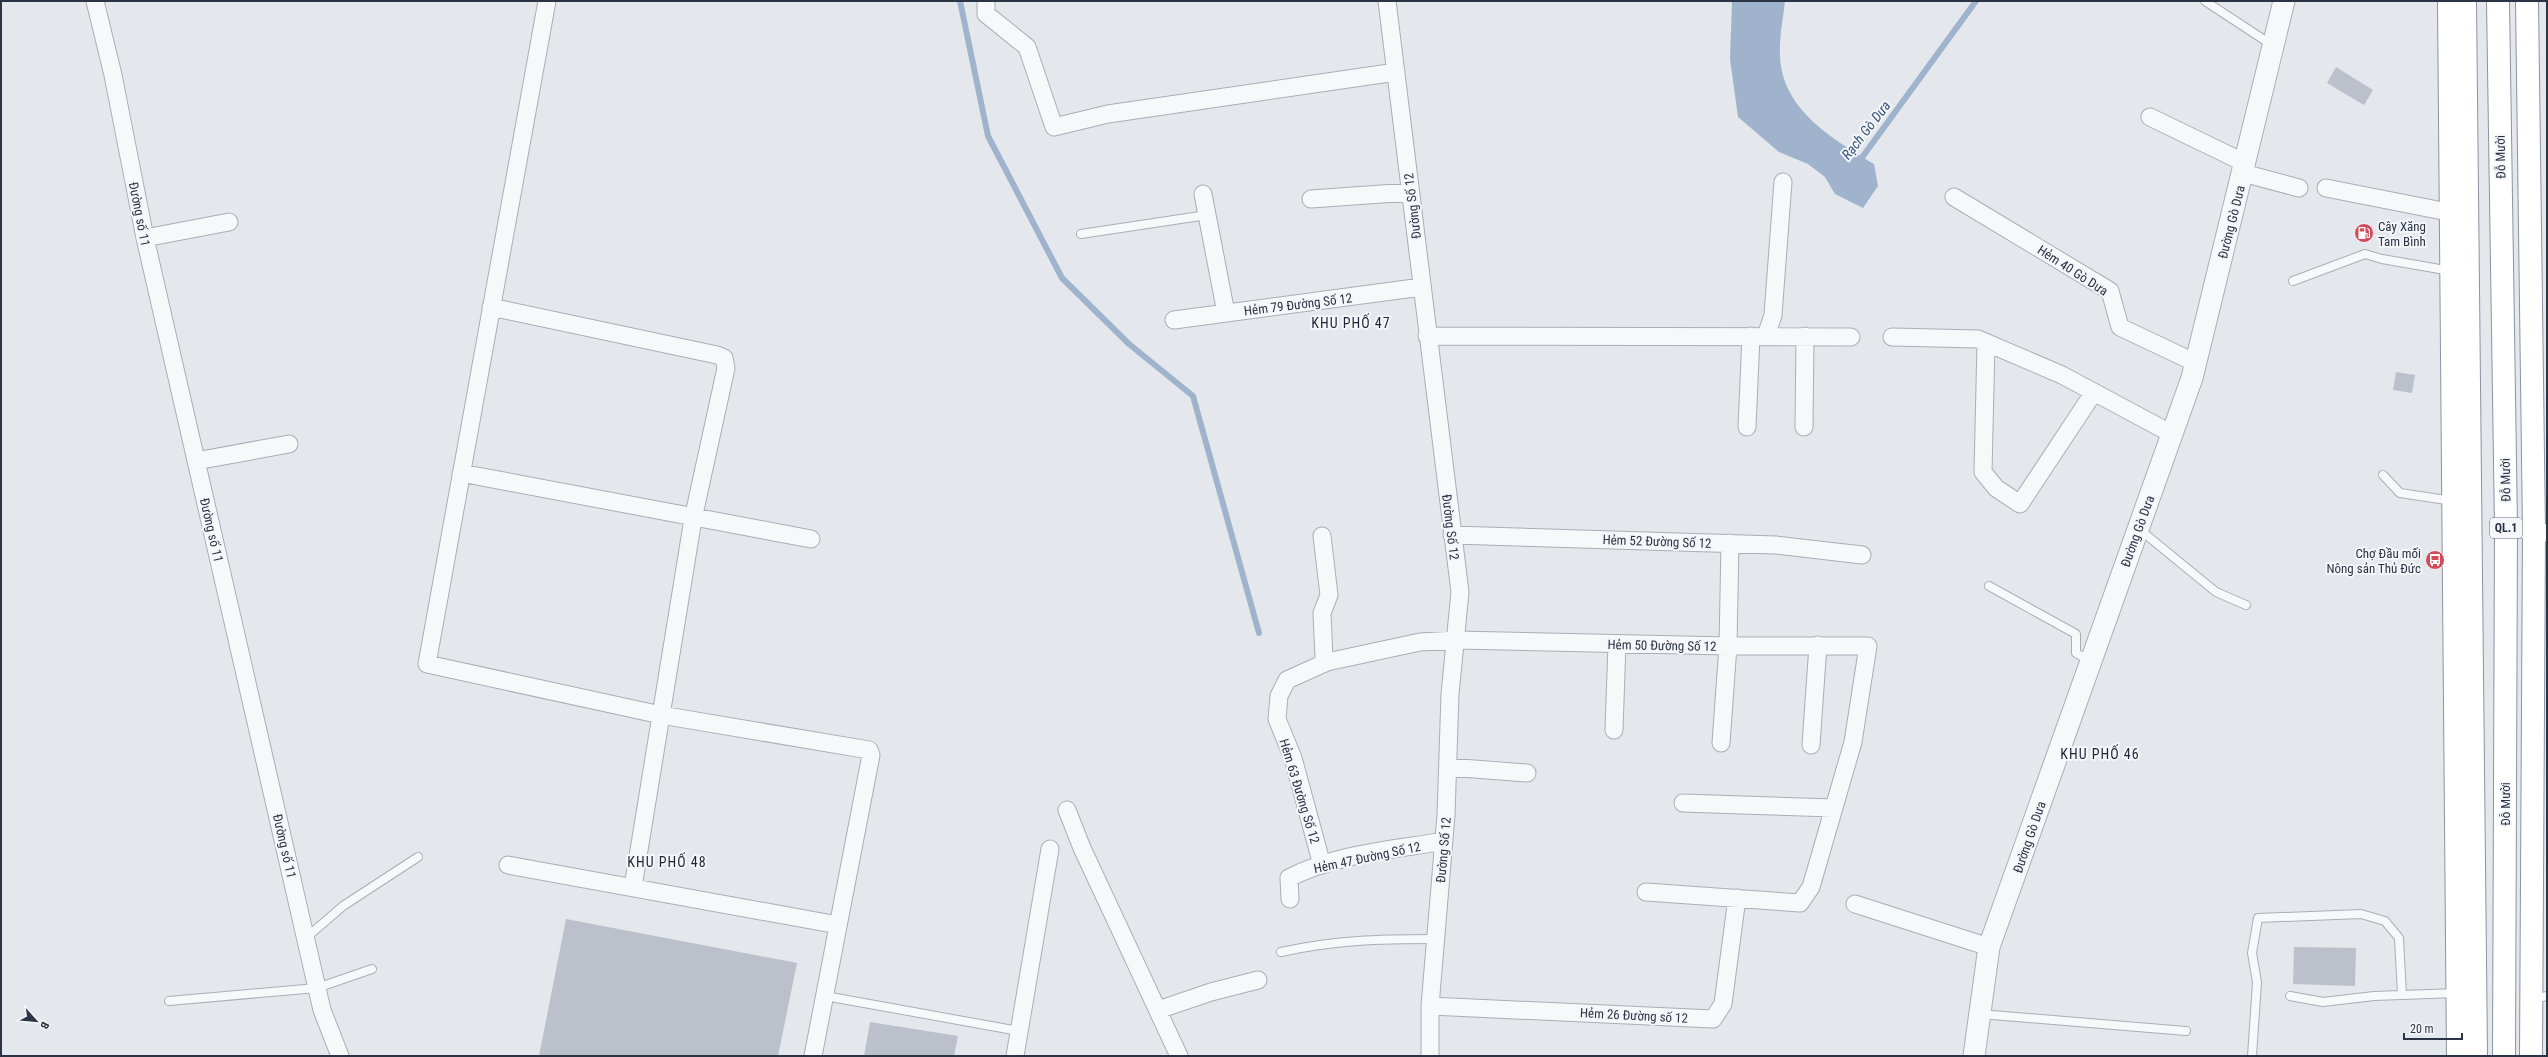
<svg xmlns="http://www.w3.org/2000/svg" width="2548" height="1057" font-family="'Roboto Condensed',sans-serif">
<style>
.water{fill:#9fb4cc}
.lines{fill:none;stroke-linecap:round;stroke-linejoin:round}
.stream{stroke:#9fb4cc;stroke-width:6}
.building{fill:#bbc0ca}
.service-casing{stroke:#a9aeb7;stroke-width:10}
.minor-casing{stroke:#a9aeb7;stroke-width:19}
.tertiary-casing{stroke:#a9aeb7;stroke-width:23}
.trunk-casing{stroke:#8b94a3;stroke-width:24}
.service{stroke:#f7f8fa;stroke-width:8}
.minor{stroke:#f7f8fa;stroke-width:17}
.tertiary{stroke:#f7f8fa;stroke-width:21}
.trunk{stroke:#fff;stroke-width:22}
.labels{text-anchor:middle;stroke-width:4;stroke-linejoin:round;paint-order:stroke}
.shield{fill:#f4f6f9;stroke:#676e7b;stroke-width:1}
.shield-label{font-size:12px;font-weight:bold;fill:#2b3445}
.street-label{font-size:13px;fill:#2b3445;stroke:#f4f6f9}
.poi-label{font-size:13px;fill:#2b3445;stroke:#f4f6f9;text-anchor:start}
.water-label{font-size:14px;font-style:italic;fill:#34527a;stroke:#f4f6f9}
.neighbourhood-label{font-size:14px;letter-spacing:1px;fill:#1d2536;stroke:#f4f6f9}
</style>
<rect width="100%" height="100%" fill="#e4e7ec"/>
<path class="water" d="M1732,1H1785C1783,19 1779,38 1780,56C1782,110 1833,139 1874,164L1878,186L1863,208L1835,194L1825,177L1808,164L1779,152L1738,117L1730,59Z"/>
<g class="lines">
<path class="stream" d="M960,1L988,136L1062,278L1129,344L1193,396L1259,633
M1858,163L1976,1"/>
</g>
<path class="building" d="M2336,67L2373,90L2364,105L2327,83Z
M2396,372L2415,375L2412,393L2393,390Z
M566,919L797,963L778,1056H539Z
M2294,947L2356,948L2355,986L2293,984Z
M870,1022L958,1036L954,1056H864Z"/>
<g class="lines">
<defs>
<path id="service" d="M2205,1L2272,45
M1081,234L1207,215
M2293,281L2365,254L2382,259L2451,271
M2383,475L2400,493L2453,501
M2139,529L2216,592L2246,605
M1989,586L2076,634V653L2090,661
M307,937L343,906L418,857
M1281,952C1335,940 1380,939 1435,939
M825,996L1019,1031
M2290,996L2323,1002L2374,996L2457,993
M2532,999L2547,996
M169,1001L317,988L372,969
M1980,1014L2186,1031
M2252,1056L2257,982L2252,953L2258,918L2361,914L2385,921L2399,938L2402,995"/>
<path id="minor" d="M95,1L113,75L145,238L322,1010L340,1056
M547,1L427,664L661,715L869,750L871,755L813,1056
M986,1V14L1027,47L1054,127L1108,114L1396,72
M1387,1L1460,592L1450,694L1446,815L1430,1006V1056
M2150,117L2245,163
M2243,173L2299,188
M2326,188L2463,215
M1203,194L1226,313
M1954,197L2110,291L2120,327L2196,363
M1311,199L1410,192
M145,238L229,222
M491,307L717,355L724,358L726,368L693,519L633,887
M1174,320L1422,287
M1427,336L1851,337
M1766,336L1773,315L1783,182
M1892,337L1978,339L2062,375L2172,434
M1986,343L1983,472L1996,488L2020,504L2094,392
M1747,427L1751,336
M1804,427L1805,336
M196,461L289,444
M461,473L811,539
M2506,527L2547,533
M1452,535L1776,545L1862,555
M1322,536L1329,595L1322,613L1324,657L1327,662
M1614,730L1617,644
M1721,743L1728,646L1730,543
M1811,745L1818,645
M1448,767L1527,773
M1683,803L1834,808
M1067,810L1082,848L1179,1056
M508,865L838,925
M1322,865L1293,758L1277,719L1279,696L1287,680L1327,662L1420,642L1457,640L1728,646H1868L1853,742L1811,887L1800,903L1646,892
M1290,899L1289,878C1335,854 1392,850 1444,841
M1855,904L1989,947
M1430,1006L1713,1019L1723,1004L1737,898
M1158,1010L1211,992L1258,980
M1015,1056L1050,849"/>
<path id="tertiary" d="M1974,1056L1989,947L2192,378L2284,1"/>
<path id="trunk" d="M2449,1L2458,1056
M2465,1L2476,1056
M2498,1L2506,527L2504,1056
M2527,1L2534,532L2531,1056"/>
</defs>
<use href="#service" class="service-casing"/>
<use href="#minor" class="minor-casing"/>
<use href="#tertiary" class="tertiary-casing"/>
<use href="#trunk" class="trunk-casing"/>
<use href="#service" class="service"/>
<use href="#minor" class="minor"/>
<use href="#tertiary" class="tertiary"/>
<use href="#trunk" class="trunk"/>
</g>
<defs>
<symbol id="fuel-disc" viewBox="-11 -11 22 22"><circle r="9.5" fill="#d1495b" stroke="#f4f6f9"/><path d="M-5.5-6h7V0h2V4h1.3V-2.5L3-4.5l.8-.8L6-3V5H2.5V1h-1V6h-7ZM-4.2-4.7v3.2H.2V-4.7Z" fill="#fff"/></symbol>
<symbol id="bus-disc" viewBox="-11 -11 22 22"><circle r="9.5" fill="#d1495b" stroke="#f4f6f9"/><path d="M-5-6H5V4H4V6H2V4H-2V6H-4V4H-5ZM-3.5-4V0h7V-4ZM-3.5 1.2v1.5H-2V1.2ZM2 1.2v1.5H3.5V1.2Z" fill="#fff"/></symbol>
</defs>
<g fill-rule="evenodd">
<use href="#fuel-disc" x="2353" y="222" width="22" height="22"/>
<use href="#bus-disc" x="2424" y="549" width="22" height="22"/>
</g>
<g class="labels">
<rect class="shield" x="2490" y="518" width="32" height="20" rx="3"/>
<g class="shield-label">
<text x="2506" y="532">QL.1</text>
</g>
<g class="street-label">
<text transform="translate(2500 157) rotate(-91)" y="5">Đỗ Mười</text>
<text transform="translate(1412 206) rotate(-97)" y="5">Đường Số 12</text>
<text transform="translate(140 214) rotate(79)" y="5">Đường số 11</text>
<text transform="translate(2231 222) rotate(-76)" y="5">Đường Gò Dưa</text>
<text transform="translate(2073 270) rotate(33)" y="5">Hẻm 40 Gò Dưa</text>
<text transform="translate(1298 304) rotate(-7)" y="5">Hẻm 79 Đường Số 12</text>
<text transform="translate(2505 480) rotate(-91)" y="5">Đỗ Mười</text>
<text transform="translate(1451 527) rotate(83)" y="5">Đường Số 12</text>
<text transform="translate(212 530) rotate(77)" y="5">Đường số 11</text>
<text transform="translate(2137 531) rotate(-70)" y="5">Đường Gò Dưa</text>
<text transform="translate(1657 541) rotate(2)" y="5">Hẻm 52 Đường Số 12</text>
<text transform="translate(1662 645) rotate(1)" y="5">Hẻm 50 Đường Số 12</text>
<text transform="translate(1300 791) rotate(73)" y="5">Hẻm 63 Đường Số 12</text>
<text transform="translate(2505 804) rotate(-90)" y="5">Đỗ Mười</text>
<text transform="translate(2029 837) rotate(-71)" y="5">Đường Gò Dưa</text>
<text transform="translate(285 846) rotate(77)" y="5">Đường số 11</text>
<text transform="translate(1443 850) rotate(-85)" y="5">Đường Số 12</text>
<text transform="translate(1367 857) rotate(-12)" y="5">Hẻm 47 Đường Số 12</text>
<text transform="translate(1634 1015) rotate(3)" y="5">Hẻm 26 Đường số 12</text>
</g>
<g class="poi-label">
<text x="2378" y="231">Cây Xăng<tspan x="2378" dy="15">Tam Bình</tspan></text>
<text x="2421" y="558" text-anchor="end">Chợ Đầu mối<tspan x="2421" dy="15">Nông sản Thủ Đức</tspan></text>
</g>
<g class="water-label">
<text transform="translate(1866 130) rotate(-52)" y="5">Rạch Gò Dưa</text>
</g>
<g class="neighbourhood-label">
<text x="1351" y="328">KHU PHỐ 47</text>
<text x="2100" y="759">KHU PHỐ 46</text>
<text x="667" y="867">KHU PHỐ 48</text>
</g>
</g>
<rect width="2548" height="1057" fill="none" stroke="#2b3445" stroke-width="4"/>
<g transform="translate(36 1021) rotate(117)" stroke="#f4f6f9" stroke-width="3" paint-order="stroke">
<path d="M0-3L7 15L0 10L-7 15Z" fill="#2b3445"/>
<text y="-6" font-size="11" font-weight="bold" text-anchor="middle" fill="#2b3445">B</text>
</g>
<path d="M2404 1033v6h58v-6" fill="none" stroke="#2b3445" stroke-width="2"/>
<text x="2410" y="1033" font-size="12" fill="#2b3445" stroke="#f4f6f9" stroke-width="3" paint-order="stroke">20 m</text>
</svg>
